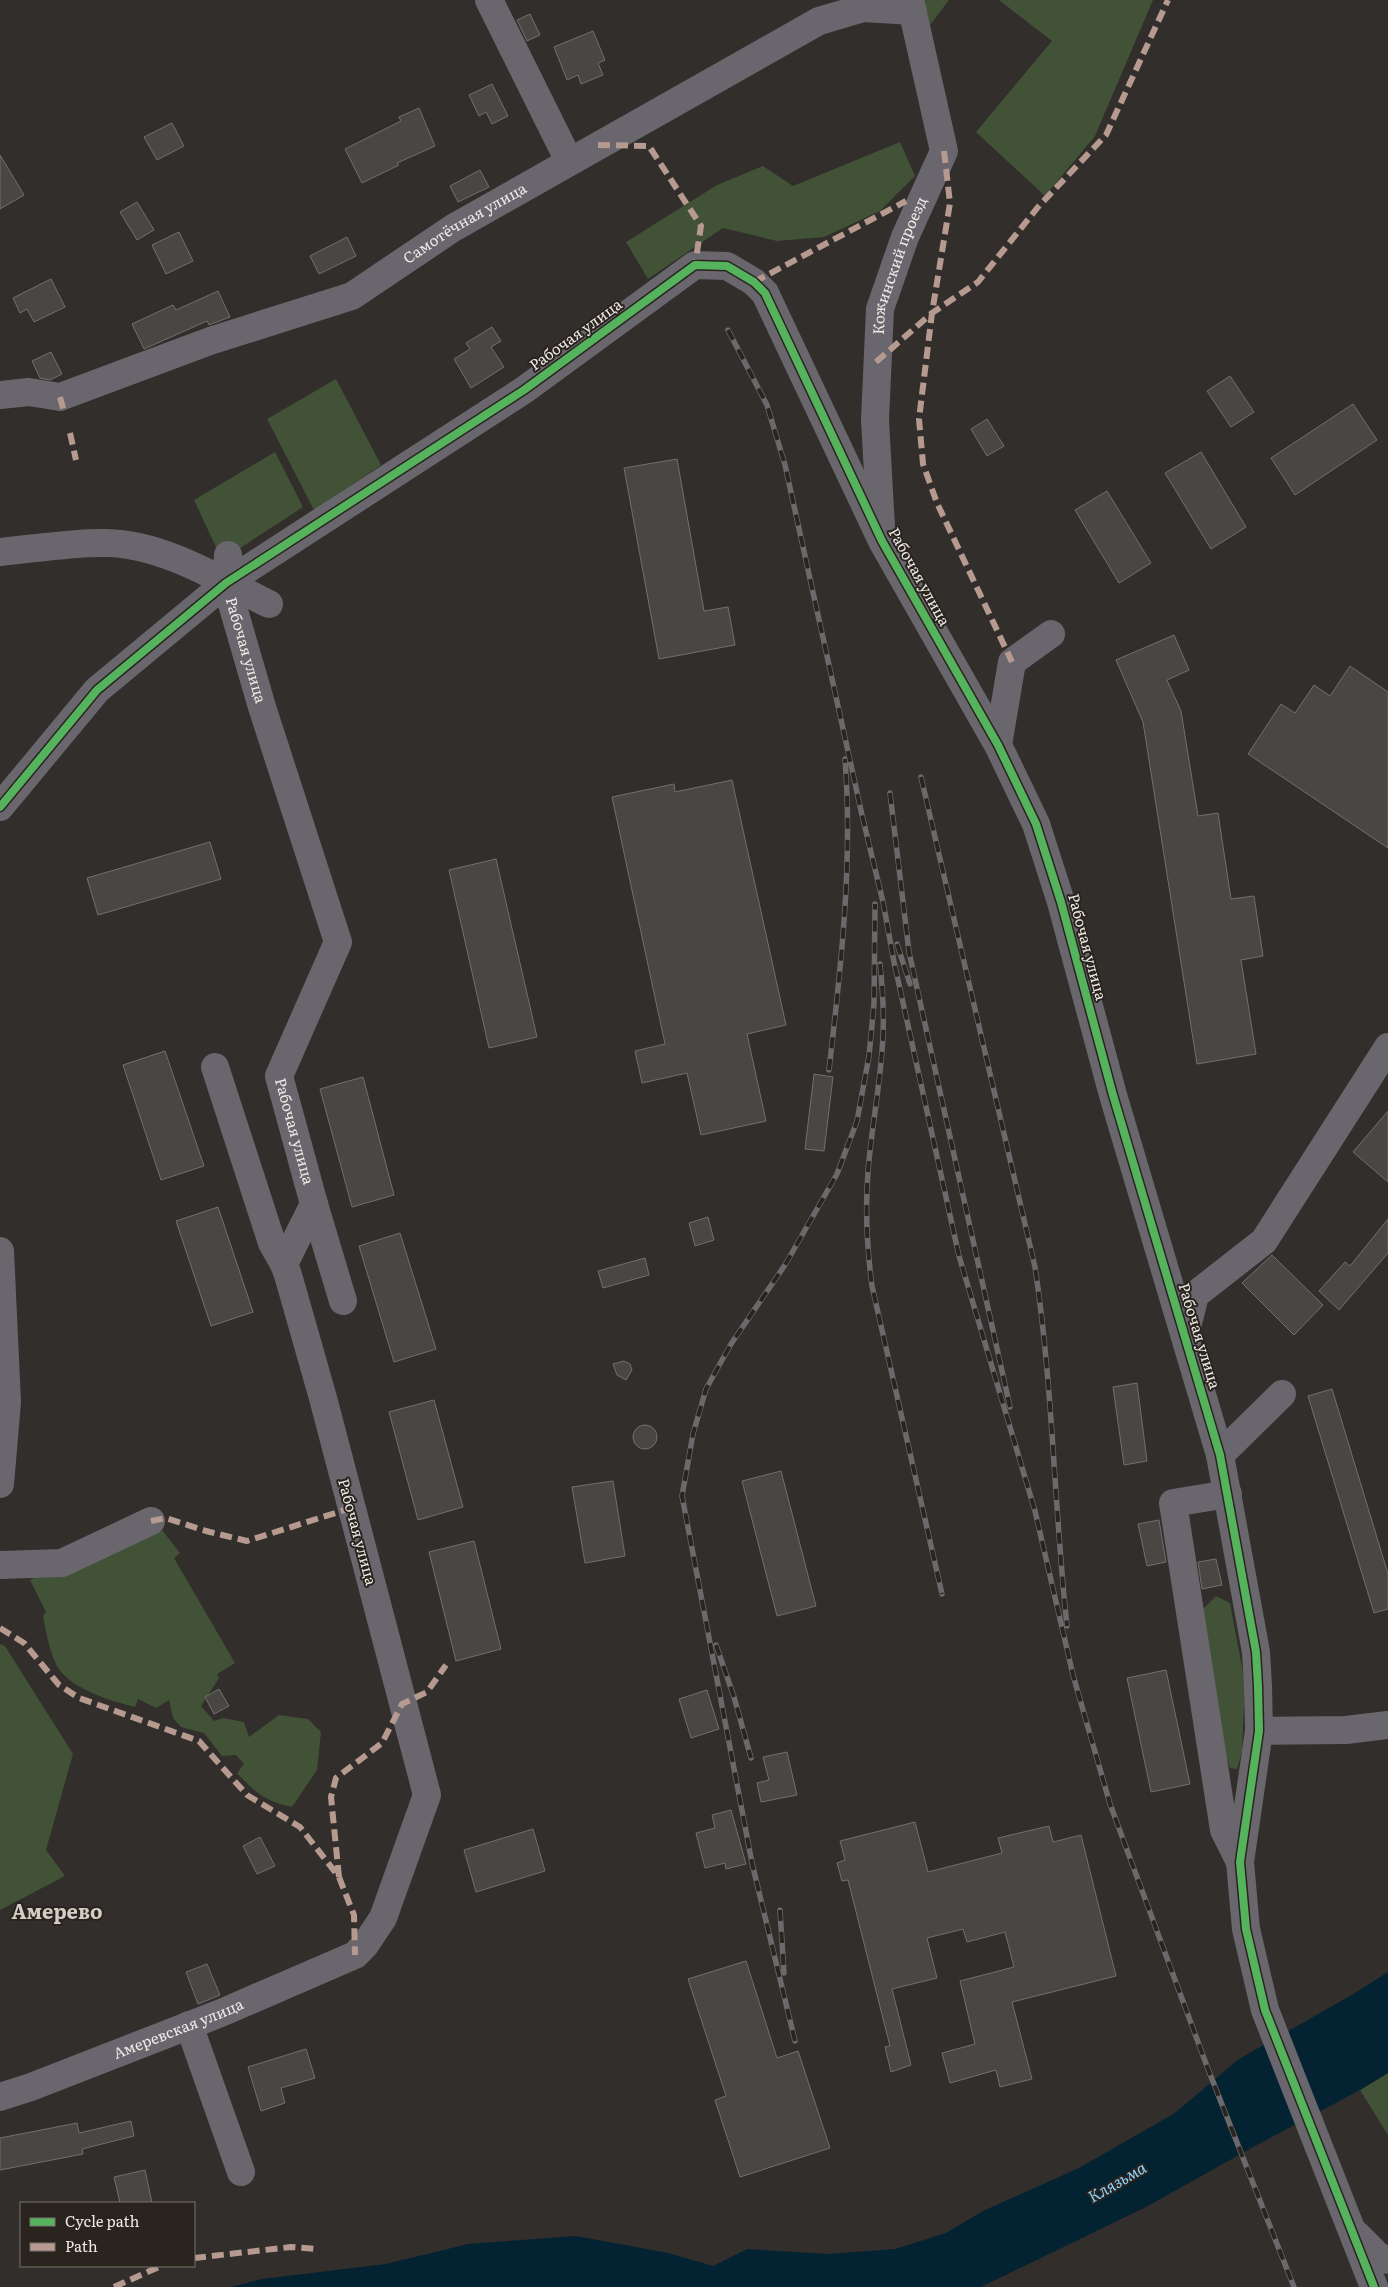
<svg xmlns="http://www.w3.org/2000/svg" width="1388" height="2287" font-family="Literata,serif">
<style>
.green{fill:#415236}
.water{fill:#042332}
.building{fill:#494744;stroke:#726f6d}
.lines{fill:none;stroke-linecap:round;stroke-linejoin:round}
.minor{stroke:#69666e;stroke-width:28}
.rail-casing{stroke:#6b696b;stroke-width:5.5}
.rail{stroke:#2a241f;stroke-width:4;stroke-dasharray:11;stroke-linecap:butt}
.quiet{stroke:#b69a8f;stroke-width:6;stroke-dasharray:12 6;stroke-linecap:butt}
.cycleway-casing{stroke:#2a241f;stroke-width:11}
.cycleway{stroke:#56b35d;stroke-width:8}
.labels{text-anchor:middle;stroke-width:4;stroke-linejoin:round;paint-order:stroke}
.street-label{font-size:15px;fill:#eeeae6;stroke:#2a241f}
.water-label{font-size:16px;font-style:italic;fill:#8bd4ff;stroke:#2a241f}
.district-label{font-size:20px;font-weight:bold;fill:#d5cec7;stroke:#2a241f}
</style>
<rect width="100%" height="100%" fill="#312e2b"/>
<path class="green" d="M919,0H949L927,29Z
M999,0H1153L1095,136L1045,196L976,132L1052,41Z
M900,142L915,176L880,211L824,237L777,241L723,228L648,279L626,242L717,185L763,166L793,186Z
M336,379L381,465L314,510L267,419Z
M275,452L303,507L222,560L194,500Z
M155,1521L180,1553L174,1558L235,1663L217,1674L219,1678L201,1706L214,1721L223,1718L244,1722L249,1737L279,1715L308,1719L321,1732L317,1770L292,1807C264,1801 256,1793 237,1773L244,1764L236,1755L222,1756L204,1733L181,1727L173,1718L169,1700L156,1708L138,1699L135,1707C111,1701 67,1688 56,1664C49,1649 46,1632 43,1616L46,1612L30,1580Z
M1216,1596L1230,1603L1245,1683L1242,1751L1237,1769L1230,1768L1224,1750L1202,1610Z
M0,1644L5,1646L73,1754L46,1850L65,1876L0,1910Z
M1388,2073V2135L1360,2090Z"/>
<path class="water" d="M1388,1972V2073L1360,2090L1253,2147L1148,2206L981,2287H231L262,2279L386,2264L468,2244L576,2236L668,2253L713,2266L747,2249L828,2254L895,2249L946,2233L983,2211L1079,2168L1175,2113L1239,2059L1350,1996Z"/>
<path class="building" d="M530,14L540,35L527,41L517,20Z
M593,31L605,60L598,63L603,75L581,84L578,75L567,80L554,47Z
M492,84L508,116L492,124L486,112L479,116L469,95Z
M419,108L435,146L397,163L399,165L362,183L345,149L401,121L399,117Z
M172,123L184,146L157,160L144,137Z
M0,155L24,195L0,209Z
M480,170L489,187L458,202L450,186Z
M137,202L154,230L137,240L120,212Z
M179,232L193,261L166,274L152,245Z
M347,237L356,256L319,274L310,256Z
M51,279L65,307L34,322L27,309L20,313L13,298Z
M218,291L230,317L209,325L207,321L144,349L132,324L173,305L176,310Z
M492,327L501,341L491,347L504,367L471,388L454,359L470,349L466,343Z
M51,352L62,374L50,380L40,378L32,361Z
M1230,376L1254,412L1231,427L1207,391Z
M1353,404L1377,440L1295,495L1271,458Z
M987,419L1004,446L987,456L971,429Z
M1201,452L1246,527L1211,549L1165,473Z
M677,459L704,611L728,607L735,645L659,659L624,468Z
M1107,491L1151,563L1119,583L1075,510Z
M1174,635L1189,670L1167,680L1181,711L1198,816L1218,813L1231,899L1254,896L1263,956L1241,960L1256,1054L1197,1064L1143,722L1116,660Z
M1350,666L1388,692V848L1248,754L1281,704L1295,713L1314,685L1330,696Z
M732,780L786,1025L747,1034L766,1121L701,1135L687,1073L642,1083L635,1051L665,1044L612,797L674,784L675,792Z
M210,842L221,879L98,915L87,878Z
M496,859L537,1037L489,1048L449,870Z
M165,1051L204,1166L161,1180L123,1065Z
M814,1074L833,1077L824,1151L805,1149Z
M363,1077L394,1195L352,1207L320,1089Z
M1388,1111V1182L1353,1152Z
M218,1207L253,1312L211,1326L176,1221Z
M708,1217L714,1240L695,1246L689,1223Z
M1388,1219V1253L1339,1310L1319,1291L1345,1262L1350,1266Z
M400,1233L436,1349L394,1362L359,1246Z
M1272,1255L1323,1305L1294,1335L1242,1283Z
M645,1258L649,1275L603,1288L598,1271Z
M624,1361L630,1364L632,1370L626,1380L617,1375L613,1364Z
M1137,1383L1147,1461L1124,1465L1113,1387Z
M1332,1389L1388,1574V1609L1374,1613L1308,1396Z
M434,1400L463,1507L418,1520L389,1412Z
M633 1437a12 12 0 1 1 24 0a12 12 0 1 1-24 0Z
M781,1471L816,1606L777,1616L742,1481Z
M613,1481L625,1556L585,1563L572,1487Z
M1159,1520L1166,1562L1147,1566L1138,1524Z
M474,1541L501,1649L456,1661L429,1552Z
M1216,1559L1222,1585L1202,1589L1198,1562Z
M1166,1670L1190,1784L1151,1792L1127,1678Z
M219,1689L229,1706L214,1714L205,1697Z
M707,1690L719,1729L691,1738L679,1699Z
M787,1752L797,1795L761,1802L757,1783L769,1780L763,1757Z
M731,1810L746,1864L726,1869L725,1863L705,1868L696,1833L715,1828L712,1815Z
M915,1822L928,1872L1002,1853L998,1838L1049,1826L1053,1842L1081,1835L1116,1976L1012,2002L1032,2079L1000,2087L996,2070L950,2083L942,2053L975,2044L960,1981L1014,1967L1005,1932L967,1942L963,1929L927,1938L937,1978L892,1989L911,2065L891,2072L885,2047L890,2046L848,1880L842,1881L837,1863L845,1860L840,1841Z
M533,1829L545,1871L476,1892L464,1850Z
M260,1837L275,1866L257,1874L243,1846Z
M746,1961L777,2058L798,2051L830,2148L740,2177L715,2100L726,2096L688,1979Z
M207,1964L220,1995L198,2004L186,1972Z
M306,2049L315,2078L281,2088L285,2103L261,2111L248,2067Z
M131,2121L134,2136L82,2149L83,2154L0,2170V2138L77,2123L79,2133Z
M145,2170L152,2203H120L114,2177Z"/>
<g class="lines">
<g class="minor">
<path d="M489,0L569,161"/>
<path id="s1" d="M0,395L29,392L60,397L210,341L352,296L453,228L819,21L863,8L913,11"/>
<path id="s2" d="M881,527L875,420L880,309L905,237L944,151L910,0"/>
<path d="M0,552C33,549 74,542 106,543C164,544 218,579 269,604"/>
<path id="s3" d="M228,555L226,583L262,707L338,942L279,1076L314,1204L284,1264"/>
<path d="M998,745L1012,662L1051,634"/>
<path d="M0,807L97,690L226,583L524,390L695,265L727,266L754,282L765,293L882,541L998,745L1036,824L1061,902L1113,1095L1220,1455L1256,1652L1258,1686L1259,1731L1240,1862L1246,1929L1265,2010L1374,2287"/>
<path d="M314,1204L343,1301"/>
<path d="M0,1251L7,1402L0,1484"/>
<path d="M1185,1335L1195,1295L1264,1241L1388,1047"/>
<path d="M1220,1455L1282,1394"/>
<path d="M1228,1494L1173,1503L1224,1830L1240,1862"/>
<path d="M0,1565L62,1563L151,1521"/>
<path d="M1259,1731L1346,1730L1388,1725"/>
<path d="M189,2025L241,2172"/>
<path id="s4" d="M0,2097L31,2087L221,2013L355,1955L365,1945L383,1918L427,1795L323,1398L288,1275L284,1264L272,1243L215,1067"/>
<path d="M1356,2234L1378,2256L1388,2260"/>
</g>
<defs>
<path id="rail" d="M728,330L767,405L785,465L862,815L883,902L894,962L959,1256L1035,1511L1073,1675L1110,1804L1208,2069L1294,2287
M921,777L1035,1267C1053,1386 1054,1506 1067,1626
M890,793L909,952L1010,1407
M897,944L910,984
M880,964C883,993 885,1022 882,1051C879,1092 871,1132 868,1172C865,1210 867,1248 872,1286L942,1594
M829,1070C841,967 853,862 845,759
M716,1645L734,1697L751,1758
M780,1910L784,1973
M795,2041L752,1863L682,1496L693,1434L706,1389L731,1344L785,1265L837,1174L857,1121L869,1056L874,1004L875,904"/>
</defs>
<use href="#rail" class="rail-casing"/>
<use href="#rail" class="rail"/>
<path class="quiet" d="M598,145L649,146L701,226L695,265
M944,151L950,203L932,313L919,419L923,464L937,503L1012,662
M754,282L906,201
M876,362L932,313L978,282L1038,207L1106,135L1168,0
M60,397L64,412
M70,433L76,460
M151,1521L166,1518L206,1531L247,1541L351,1508
M0,1628L24,1643L59,1685L79,1698L199,1741L247,1795L300,1827L339,1877L354,1915L355,1955
M339,1877L331,1797L336,1778L382,1743L402,1704L427,1692L446,1665
M194,2258L291,2247L316,2249
M114,2287L161,2266"/>
<defs>
<path id="cycleway" d="M0,807L97,690L226,583L524,390L695,265L727,266L754,282L765,293L882,541L998,745L1036,824L1061,902L1113,1095L1220,1455L1256,1652L1258,1686L1259,1731L1240,1862L1246,1929L1265,2010L1374,2287"/>
</defs>
<use href="#cycleway" class="cycleway-casing"/>
<use href="#cycleway" class="cycleway"/>
</g>
<g class="labels">
<g class="street-label">
<text dy="5" stroke="none"><textPath href="#s1" startOffset="504">Самотёчная улица</textPath></text>
<text dy="5" stroke="none"><textPath href="#s2" startOffset="265">Кожинский проезд</textPath></text>
<text transform="translate(576 335) rotate(-36)" y="5">Рабочая улица</text>
<text transform="translate(919 577) rotate(61)" y="5">Рабочая улица</text>
<text dy="5" stroke="none"><textPath href="#s3" startOffset="98">Рабочая улица</textPath></text>
<text transform="translate(1087 947) rotate(75)" y="5">Рабочая улица</text>
<text dy="5" stroke="none"><textPath href="#s3" startOffset="608">Рабочая улица</textPath></text>
<text transform="translate(1199 1336) rotate(73)" y="5">Рабочая улица</text>
<text transform="translate(357 1532) rotate(75)" y="5">Рабочая улица</text>
<text dy="5" stroke="none"><textPath href="#s4" startOffset="191">Амеревская улица</textPath></text>
</g>
<g class="water-label">
<text transform="translate(1117 2182) rotate(-30)" y="6">Клязьма</text>
</g>
<g class="district-label">
<text x="57" y="1919">Амерево</text>
</g>
</g>
<rect x="20" y="2202" width="175" height="65" fill="#2a241f" stroke="#78736f"/>
<rect x="30" y="2218" width="25" height="8" fill="#56b35d" stroke="#78736f"/>
<text x="65" y="2227" font-size="15" fill="#eeeae6">Cycle path</text>
<rect x="30" y="2243" width="25" height="8" fill="#b69a8f" stroke="#78736f"/>
<text x="65" y="2252" font-size="15" fill="#eeeae6">Path</text>
</svg>
